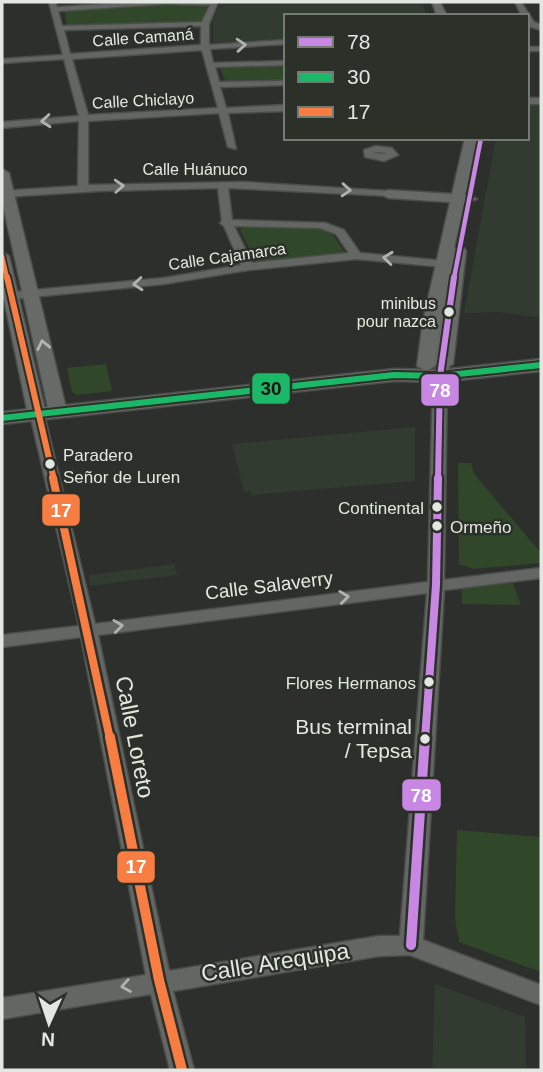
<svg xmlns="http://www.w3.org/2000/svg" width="543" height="1072" font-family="Arial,sans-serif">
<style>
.built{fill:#323b2f}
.green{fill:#31472a}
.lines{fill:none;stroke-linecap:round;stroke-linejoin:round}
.street-casing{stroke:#4a4d49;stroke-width:3}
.secondary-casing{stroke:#4a4d49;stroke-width:3}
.primary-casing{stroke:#4a4d49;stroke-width:3}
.street{fill:#646663;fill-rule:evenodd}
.secondary{fill:#686a68;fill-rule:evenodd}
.primary{fill:#6d6c6d;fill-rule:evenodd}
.bus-1-far3-casing{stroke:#2b3129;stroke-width:8}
.bus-1-far2-casing{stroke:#2b3129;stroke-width:10}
.bus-1-far1-casing{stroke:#2b3129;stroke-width:13}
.bus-1-casing{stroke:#2b3129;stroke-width:15}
.bus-2-casing{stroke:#2b3129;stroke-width:10}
.bus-3-far3-casing{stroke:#2b3129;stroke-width:8}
.bus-3-far2-casing{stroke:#2b3129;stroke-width:10}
.bus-3-far1-casing{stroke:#2b3129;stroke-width:13}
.bus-3-casing{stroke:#2b3129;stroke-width:15}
.bus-1-far3{stroke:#c787e3;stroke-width:4.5}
.bus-1-far2{stroke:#c787e3;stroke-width:6}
.bus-1-far1{stroke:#c787e3;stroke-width:8}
.bus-1{stroke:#c787e3;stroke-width:10}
.bus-2{stroke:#1ab867;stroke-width:6}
.bus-3-far3{stroke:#f77d43;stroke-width:4.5}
.bus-3-far2{stroke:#f77d43;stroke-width:6}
.bus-3-far1{stroke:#f77d43;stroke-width:8}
.bus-3{stroke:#f77d43;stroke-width:10}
.oneway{stroke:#b0b3af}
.oneway2{stroke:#b2b5b1}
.bus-dot{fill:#e3e7e2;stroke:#2b3129;stroke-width:2.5}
.labels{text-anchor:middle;stroke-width:5;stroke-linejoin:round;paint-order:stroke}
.far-street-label{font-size:16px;fill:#e3e7e2;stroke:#2b3129}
.far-bus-label{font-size:16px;fill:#e3e7e2;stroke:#2b3129;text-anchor:end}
.bus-label{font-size:17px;fill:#e3e7e2;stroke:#2b3129;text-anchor:start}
.street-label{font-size:19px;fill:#e3e7e2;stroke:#2b3129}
.near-bus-label{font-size:21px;fill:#e3e7e2;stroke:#2b3129;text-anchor:end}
.near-street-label{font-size:23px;fill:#e3e7e2;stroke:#2b3129}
.line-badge{stroke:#2b3129;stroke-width:2.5}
.badge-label{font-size:19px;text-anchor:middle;font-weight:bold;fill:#fff}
.pale-badge-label{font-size:19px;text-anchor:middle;font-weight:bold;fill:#111}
</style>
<rect width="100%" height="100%" fill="#2c2f2b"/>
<path class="built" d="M221,2H422L427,16H286V39L213,43V19Z
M527,104H541V318L499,312L464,313L496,138H527Z
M415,427V481L251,495L250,491L244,492L232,444Z
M174,564L177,575L90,586L89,575Z
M435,984L525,1017L526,1070H432Z"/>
<path class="green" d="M162,4H208L202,22L72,26H67L64,10Z
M286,63V81L230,82L225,81L220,68Z
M244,226L321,229L333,235L345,253L257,263L240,230Z
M106,364L112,391L77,395L72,392L67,368Z
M458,463H471L474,474L541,553V563L473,569L459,564Z
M511,579L521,605L462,604V587Z
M457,830L541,837V972L459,942L455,919Z"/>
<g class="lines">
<defs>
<path id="street" d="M49,2H55L57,7L136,2H218L209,24V45L286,40V44L210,49L213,63L286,61V65L215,67L219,82L286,81V85L220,87L226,108L286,105V111L228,113L236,149L228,147L219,113L88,121V185L243,182L388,191L392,192V196L228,188L232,220L325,223L344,230L360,253L456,262L462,265L456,268L356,259L248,270L164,284L2,300V293L164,278L241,265L224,226L220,223L222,221L218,188L99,191L2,197V191L78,186L79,121L2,128V122L79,116L64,59L2,63V59L63,55ZM165,4L210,5L202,22L62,26L58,11ZM201,26V45L70,54L64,30ZM202,50L218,108L88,115L72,59ZM234,226L320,228L336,234L349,253L252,263Z
M515,2H521L534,22L541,25V30L528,26L527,16H522Z
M527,47H541V51H527Z
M527,98H541V104H527Z
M376,146L392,148L398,155L384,161L365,157L364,150ZM377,152L386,153L387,154L373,153Z
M444,360L450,364L447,376L444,580L541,568V578L444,590L423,940L541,985V1005L410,955L379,956L173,991L194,1070H170L151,994L2,1019V998L146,975L81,637L2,647V635L79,626L30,414L37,410L44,414L95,624L428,582L433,376L438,364ZM427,593L400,936H379L169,971L98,635Z"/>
<path id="secondary" d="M432,2H440L447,16H437Z
M465,138H477L465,195L477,199L464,203L454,248H464L466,251L453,364L444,369L435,364L447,283L435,366L426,371L417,366L423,321L450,202L388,198L381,194L388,190L452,194Z
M2,169L9,173L67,412L58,417L49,412L2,201Z
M2,252L9,256L46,414L37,419L28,414L2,290Z"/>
<path id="primary" d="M541,359V371L440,382L394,381L2,424V412L394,369L440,370Z"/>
</defs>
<use href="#street" class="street-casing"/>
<use href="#secondary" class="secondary-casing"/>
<use href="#primary" class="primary-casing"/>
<use href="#street" class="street"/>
<use href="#secondary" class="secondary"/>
<use href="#primary" class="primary"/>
<defs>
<path id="bus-1-far3" d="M454,278L481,138"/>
<path id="bus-1-far2" d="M438,480L440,376L454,277"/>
<path id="bus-1-far1" d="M425,739L436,585L438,478"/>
<path id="bus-1" d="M411,945L425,737"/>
<path id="bus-2" d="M2,418L394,375L440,376L541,365"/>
<path id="bus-3-far3" d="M2,256L7,278"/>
<path id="bus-3-far2" d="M7,277L54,480"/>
<path id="bus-3-far1" d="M53,478L110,739"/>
<path id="bus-3" d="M110,737L159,980L182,1070"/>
</defs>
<use href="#bus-1-far3" class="bus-1-far3-casing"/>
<use href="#bus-1-far2" class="bus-1-far2-casing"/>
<use href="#bus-1-far1" class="bus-1-far1-casing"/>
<use href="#bus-1" class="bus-1-casing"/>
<use href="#bus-2" class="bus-2-casing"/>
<use href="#bus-3-far3" class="bus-3-far3-casing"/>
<use href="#bus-3-far2" class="bus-3-far2-casing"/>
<use href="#bus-3-far1" class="bus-3-far1-casing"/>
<use href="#bus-3" class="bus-3-casing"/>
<use href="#bus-1-far3" class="bus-1-far3"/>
<use href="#bus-1-far2" class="bus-1-far2"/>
<use href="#bus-1-far1" class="bus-1-far1"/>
<use href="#bus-1" class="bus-1"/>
<use href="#bus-2" class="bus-2"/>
<use href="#bus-3-far3" class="bus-3-far3"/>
<use href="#bus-3-far2" class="bus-3-far2"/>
<use href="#bus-3-far1" class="bus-3-far1"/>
<use href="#bus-3" class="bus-3"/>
</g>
<defs><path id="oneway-chevron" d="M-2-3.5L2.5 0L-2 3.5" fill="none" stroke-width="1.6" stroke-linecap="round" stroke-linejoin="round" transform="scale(1.75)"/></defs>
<g class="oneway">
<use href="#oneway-chevron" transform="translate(241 45) rotate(-4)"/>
<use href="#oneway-chevron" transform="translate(46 121) rotate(175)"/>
<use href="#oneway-chevron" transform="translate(119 186) rotate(-3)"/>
<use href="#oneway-chevron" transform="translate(346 190) rotate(4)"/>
<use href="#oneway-chevron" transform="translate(388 258) rotate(-174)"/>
<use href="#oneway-chevron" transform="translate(138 284) rotate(175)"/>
<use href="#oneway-chevron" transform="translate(344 597) rotate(-7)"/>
<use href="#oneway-chevron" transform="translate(118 626) rotate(-7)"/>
<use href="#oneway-chevron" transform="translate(126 986) rotate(170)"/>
</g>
<use class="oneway2" href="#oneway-chevron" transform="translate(43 345) rotate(-102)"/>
<g class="bus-dot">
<circle cx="449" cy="312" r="6"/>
<circle cx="50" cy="464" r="6"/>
<circle cx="437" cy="507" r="6"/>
<circle cx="437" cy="526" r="6"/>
<circle cx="429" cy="682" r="6"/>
<circle cx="425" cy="739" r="6"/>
</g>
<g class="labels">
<g class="far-street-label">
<text transform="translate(143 37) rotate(-4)" y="6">Calle Camaná</text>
<text transform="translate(143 100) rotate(-3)" y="6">Calle Chiclayo</text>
<text x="195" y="175">Calle Huánuco</text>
<text transform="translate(227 256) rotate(-8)" y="6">Calle Cajamarca</text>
</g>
<g class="far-bus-label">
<text x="436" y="309">minibus<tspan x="436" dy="18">pour nazca</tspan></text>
</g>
<g class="bus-label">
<text x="63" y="461">Paradero<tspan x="63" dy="22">Señor de Luren</tspan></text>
<text x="424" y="514" text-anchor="end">Continental</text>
<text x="450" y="533">Ormeño</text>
<text x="416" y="689" text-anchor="end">Flores Hermanos</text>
</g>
<g class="street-label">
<text transform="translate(269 585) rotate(-7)" y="7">Calle Salaverry</text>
</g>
<g class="near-bus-label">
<text x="412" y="734">Bus terminal<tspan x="412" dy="24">/ Tepsa</tspan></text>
</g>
<g class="near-street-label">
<text transform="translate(135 737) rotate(79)" y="8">Calle Loreto</text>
<text transform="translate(275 962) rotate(-9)" y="8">Calle Arequipa</text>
</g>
</g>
<g class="line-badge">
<rect x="251" y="372" width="40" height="33" rx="7" fill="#1ab867"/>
<rect x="420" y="373" width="40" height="34" rx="7" fill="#c787e3"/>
<rect x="41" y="493" width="40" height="34" rx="7" fill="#f77d43"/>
<rect x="401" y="778" width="41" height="34" rx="7" fill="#c787e3"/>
<rect x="116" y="850" width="40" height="34" rx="7" fill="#f77d43"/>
</g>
<g class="badge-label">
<text x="440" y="397">78</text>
<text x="61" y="517">17</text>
<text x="421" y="802">78</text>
<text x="136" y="873">17</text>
</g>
<g class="pale-badge-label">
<text x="271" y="395">30</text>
</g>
<rect width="543" height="1072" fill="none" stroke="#e3e7e2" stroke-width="7"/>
<rect x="284" y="14" width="245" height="126" fill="#2b3129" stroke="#757a73" stroke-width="2"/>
<rect x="298" y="37" width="35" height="10" fill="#c787e3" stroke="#757a73" stroke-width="2"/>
<text x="347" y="49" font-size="21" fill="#e3e7e2">78</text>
<rect x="298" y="72" width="35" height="10" fill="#1ab867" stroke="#757a73" stroke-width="2"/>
<text x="347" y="84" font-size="21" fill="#e3e7e2">30</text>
<rect x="298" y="107" width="35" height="10" fill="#f77d43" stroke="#757a73" stroke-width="2"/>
<text x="347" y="119" font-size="21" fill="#e3e7e2">17</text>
<g transform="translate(49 1023) rotate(183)" stroke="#2b3129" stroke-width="5" paint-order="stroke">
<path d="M0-5L12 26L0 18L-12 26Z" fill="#e3e7e2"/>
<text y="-10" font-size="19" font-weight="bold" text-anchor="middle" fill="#e3e7e2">N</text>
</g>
</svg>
